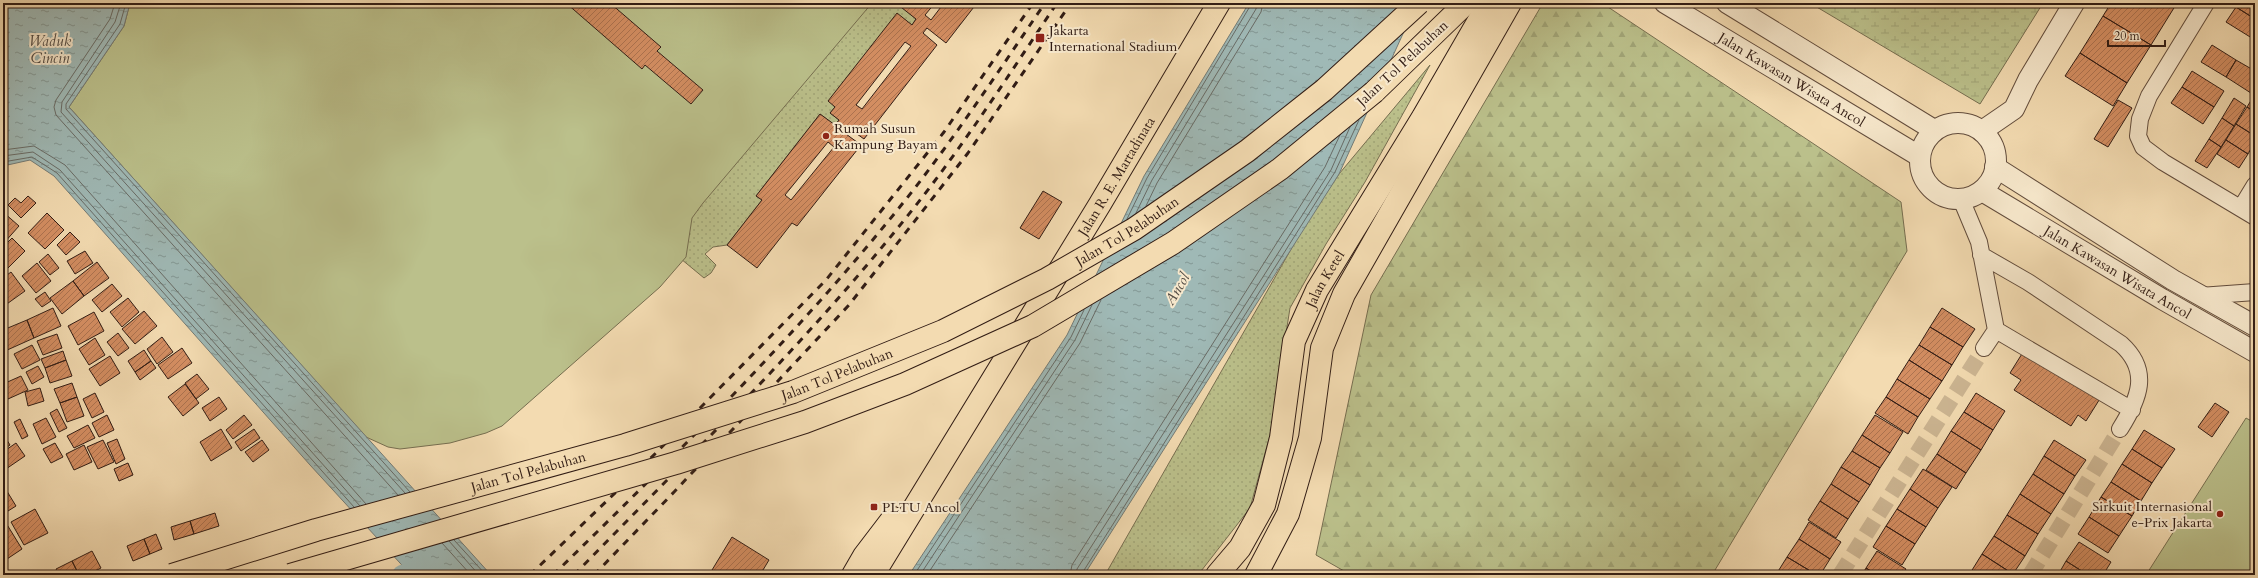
<svg xmlns="http://www.w3.org/2000/svg" width="2258" height="578" font-family="Cardo,serif">
<style>
.grass{fill:url(#grass-dots);stroke:#766e50}
.forest{fill:url(#forest-firs);stroke:#766e50}
.wetland{fill:url(#wetland-marsh);stroke:#766e50}
.park{fill:#bbc08b;stroke:#766e50}
.water{fill:url(#water-ripples);stroke:#737b76}
.lines{fill:none;stroke-linecap:round;stroke-linejoin:round}
.shore{stroke:#686b66;stroke-width:1}
.canal{stroke:#9fb9b6;stroke-width:20}
.building{fill:url(#building-hatch);stroke:#321d15;fill-rule:evenodd}
.minor-tunnel{stroke:#ccb592;stroke-width:16;stroke-dasharray:16 8;stroke-linecap:butt}
.minor-casing{stroke:#624c3c;stroke-width:18}
.tertiary-casing{stroke:#624c3c;stroke-width:22}
.trunk-casing{stroke:#321d15;stroke-width:24}
.motorway-casing{stroke:#321d15;stroke-width:24}
.minor{stroke:#f7e8cc;stroke-width:16}
.tertiary{stroke:#f7e8cc;stroke-width:20}
.trunk{stroke:#f3dbb1;stroke-width:22}
.motorway{stroke:#f3dbb1;stroke-width:22}
.rail{stroke:#321d15;stroke-width:3;stroke-dasharray:7 7;stroke-linecap:butt}
.motorway-bridge-casing{stroke:#321d15;stroke-width:24;stroke-linecap:butt}
.motorway-bridge{stroke:#f3dbb1;stroke-width:22}
.poi-dot{fill:#8f2418;stroke:#f7e8cc;stroke-width:1.5}
.labels{text-anchor:middle;stroke-width:4;stroke-linejoin:round;paint-order:stroke}
.poi-label{font-size:14px;fill:#321d15;stroke:#f7e8cc;text-anchor:start}
.street-label{font-size:14px;fill:#321d15;stroke:#f7e8cc}
.water-label{font-size:15px;font-style:italic;fill:#534c45;stroke:#f7e8cc}
</style>
<defs>
<pattern id="grass-dots" width="8" height="8" patternUnits="userSpaceOnUse"><rect width="8" height="8" fill="#bbc08b"/><path d="M2 2h.1M6 6h.1" fill="none" stroke="#a1a577" stroke-width="1.8" stroke-linecap="round"/></pattern>
<pattern id="forest-firs" width="22" height="20" patternUnits="userSpaceOnUse"><rect width="22" height="20" fill="#bbc08b"/><path d="M5 1l3.5 6h-7zM16 11l3.5 6h-7z" fill="#a1a577"/></pattern>
<pattern id="wetland-marsh" width="20" height="14" patternUnits="userSpaceOnUse"><rect width="20" height="14" fill="#bbc08b"/><path d="M1 5h8M5 5V1M11 12h8M15 12V8" fill="none" stroke="#a1a577"/></pattern>
<pattern id="water-ripples" width="26" height="14" patternUnits="userSpaceOnUse"><rect width="26" height="14" fill="#9fb9b6"/><path d="M2 4q2-2 4 0t4 0M15 11q2-2 4 0t4 0" fill="none" stroke="#829693"/></pattern>
<pattern id="building-hatch" width="6" height="6" patternUnits="userSpaceOnUse"><rect width="6" height="6" fill="#d48e62"/><path d="M-1 1l2-2M0 6l6-6M5 7l2-2" fill="none" stroke="#ad7350"/></pattern>
</defs>
<rect width="100%" height="100%" fill="#f3dbb1"/>
<filter id="stains"><feTurbulence type="fractalNoise" baseFrequency=".005" numOctaves="4"/><feColorMatrix values="0 0 0 0 .2 0 0 0 0 .09 0 0 0 0 .02 0 0 0 .5 -.17"/></filter>
<radialGradient id="worn" r=".72"><stop offset=".6" stop-color="#630" stop-opacity="0"/><stop offset="1" stop-color="#630" stop-opacity=".3"/></radialGradient>
<path class="grass" d="M857,3H897L916,19L912,25L897,14L829,101L835,107L830,113L839,120L835,125L820,114L756,196L762,200L727,245L713,247L705,254L716,265L711,273L704,278L675,254L725,142Z
M1430,65L1365,182L1326,244L1290,308L1270,435L1250,508L1198,575H1105L1302,230L1339,174Z"/>
<path class="forest" d="M1543,3H1602L1901,202L1907,251L1712,575H1351L1316,555L1371,295Z"/>
<path class="wetland" d="M1810,3H2043L1980,104Z"/>
<path class="park" d="M130,3H872L703,203L692,218L686,257L660,287L502,426L486,433L450,443L400,449L388,447L366,437L69,107L124,26Z
M2246,418L2255,423V575H2146Z"/>
<path class="water" d="M3,3H130L124,26L69,107L491,575H411L310,465L54,176L30,160L3,166Z
M1249,3H1417L1339,174L1084,575H909L1067,335L1144,176Z"/>
<g class="lines">
<path class="shore" d="M115,3L110,19L56,100L54,107L56,115L398,495
M121,3L115,22L62,102L61,112L405,493
M126,3L120,24L66,104V109L410,492
M3,150L34,146L65,165L366,504
M3,156L33,152L60,170L360,506
M3,162L32,157L57,173L354,507
M1146,206L1157,183L1261,12L1263,3
M1136,213L1152,180L1256,9L1257,3
M1127,219L1147,178L1252,3
M454,540L486,575
M449,541L479,575
M442,543L471,575
M914,575L1071,337L1084,310
M920,575L1075,340L1092,305
M927,575L1080,343L1101,300
M1070,575L1072,565L1325,167L1340,135
M1076,575L1077,569L1331,170L1350,127
M1081,575L1335,172L1359,120"/>
<path class="canal" d="M402,575L426,567"/>
</g>
<path class="building" d="M566,3H610L661,47L657,51L703,90L691,104L645,65L642,69Z
M897,3H935L925,15L931,20L944,3H977L946,43L927,28L923,33L937,45L864,139L850,129L846,134L861,145L797,226L792,223L757,268L727,245L762,200L756,196L820,114L835,125L839,120L830,113L835,107L828,101L897,13L912,25L916,19L897,4ZM905,42L911,46L862,109L856,105ZM828,142L834,147L791,200L785,195Z
M2111,3H2177L2151,45L2103,16Z
M2238,3H2255V19L2236,7Z
M2236,7L2255,19V40L2226,22Z
M2103,16L2151,45L2127,83L2080,53Z
M2212,45L2236,60L2226,77L2201,62Z
M2080,53L2127,83L2113,106L2065,76Z
M2236,60L2255,71L2254,95L2226,77Z
M2192,71L2224,91L2214,107L2182,87Z
M2182,87L2214,107L2203,124L2171,103Z
M2255,94V112L2247,107Z
M2234,98L2246,106L2234,126L2222,118Z
M2118,100L2132,108L2108,147L2094,139Z
M2247,107L2255,112V136L2236,124Z
M2222,118L2234,126L2221,147L2209,139Z
M2236,124L2255,136V142L2248,154L2226,140Z
M2209,139L2221,147L2207,168L2195,161Z
M2226,140L2248,154L2239,168L2217,154Z
M1043,191L1062,202L1039,239L1020,228Z
M28,196L36,203L21,218L8,205L15,198L21,203Z
M3,212L19,226L3,244Z
M47,213L64,230L45,249L28,233Z
M70,232L80,242L66,255L57,245Z
M12,238L25,251L3,273V247Z
M85,251L93,263L75,274L67,261Z
M48,254L59,268L50,275L39,262Z
M97,262L109,278L84,296L73,281Z
M37,263L51,281L36,293L22,276Z
M11,272L25,291L4,306L3,278Z
M73,281L84,296L62,314L50,298Z
M112,284L122,296L102,312L92,300Z
M45,292L51,301L42,307L35,299Z
M128,298L139,312L122,327L110,312Z
M53,308L61,326L34,338L27,320Z
M1942,308L1975,329L1963,347L1930,327Z
M144,311L157,326L135,344L122,329Z
M94,312L104,331L78,345L68,326Z
M27,320L34,338L5,351L3,330Z
M1930,327L1963,347L1952,365L1919,345Z
M118,333L129,348L118,356L107,342Z
M57,334L62,348L43,355L37,341Z
M162,337L173,352L157,364L147,349Z
M95,338L105,355L89,365L79,349Z
M32,345L40,360L22,369L14,354Z
M1919,345L1952,365L1942,381L1909,360Z
M182,348L192,363L168,379L158,365Z
M2025,349L2101,397L2086,421L2078,415L2071,426L2014,390L2021,380L2010,373Z
M144,350L151,361L135,372L128,361Z
M63,351L66,360L45,368L41,359Z
M110,356L120,373L100,386L89,369Z
M66,360L72,376L50,383L45,368Z
M1909,360L1942,381L1930,399L1897,379Z
M151,361L156,368L140,380L135,372Z
M38,366L44,377L32,384L26,372Z
M197,374L209,389L196,399L185,383Z
M21,376L28,390L8,399L3,384Z
M1897,379L1930,399L1918,417L1886,397Z
M72,383L77,397L60,403L54,389Z
M185,384L199,403L183,416L168,397Z
M40,388L44,401L28,406L25,392Z
M95,393L104,412L92,418L83,399Z
M1976,393L2005,411L1993,430L1964,412Z
M77,397L84,416L67,422L60,403Z
M219,397L227,409L210,421L202,408Z
M1886,397L1918,417L1908,434L1875,413Z
M2215,403L2229,412L2212,437L2198,427Z
M57,409L67,428L59,432L50,413Z
M1964,412L1993,430L1981,450L1951,431Z
M107,415L114,430L99,437L92,423Z
M244,415L252,425L233,439L226,430Z
M1875,415L1903,432L1890,453L1862,435Z
M46,418L56,437L42,444L33,424Z
M20,419L28,436L22,439L14,422Z
M88,425L95,438L74,448L67,436Z
M221,429L232,448L211,461L200,442Z
M254,429L260,438L241,451L235,442Z
M2144,430L2175,449L2162,468L2132,449Z
M1951,431L1981,450L1966,473L1937,454Z
M3,434L10,445L3,450Z
M1862,435L1890,453L1880,468L1852,451Z
M117,439L125,459L116,464L107,443Z
M103,440L114,462L98,469L87,447Z
M262,440L269,450L253,462L245,452Z
M2054,440L2086,460L2075,476L2044,456Z
M16,443L25,456L3,471V452Z
M55,443L63,457L51,463L43,449Z
M84,445L92,462L74,470L66,454Z
M2132,449L2162,468L2152,483L2122,464Z
M1852,451L1880,468L1870,485L1841,467Z
M1937,454L1966,473L1956,489L1926,470Z
M2044,456L2075,476L2064,494L2033,474Z
M128,463L133,475L119,481L114,469Z
M2122,464L2152,483L2141,501L2111,482Z
M1841,467L1870,485L1859,502L1831,484Z
M1923,469L1952,487L1938,508L1910,489Z
M2033,474L2064,494L2051,514L2020,494Z
M2111,482L2141,501L2132,516L2101,497Z
M1831,484L1859,502L1848,519L1820,501Z
M5,488L16,506L8,511L3,503V490Z
M1910,489L1938,508L1926,527L1897,509Z
M2020,494L2051,514L2038,534L2007,515Z
M2101,497L2132,516L2119,536L2089,517Z
M1820,501L1848,519L1836,538L1808,520Z
M35,509L48,533L24,545L11,522Z
M1897,509L1926,527L1915,544L1886,526Z
M215,513L219,526L194,534L190,521Z
M2007,515L2038,534L2025,556L1994,536Z
M2089,517L2119,536L2108,553L2078,534Z
M190,521L194,534L174,540L171,527Z
M1809,522L1841,542L1830,559L1799,539Z
M6,523L22,549L7,559L3,553V525Z
M1886,526L1915,544L1902,565L1873,547Z
M156,534L162,549L150,554L144,539Z
M1994,536L2025,556L2013,574L1982,554Z
M732,537L769,560L760,575H709Z
M144,539L150,554L133,561L127,546Z
M1799,539L1830,559L1820,575H1817L1787,557Z
M2079,542L2111,562L2103,575H2088L2066,561Z
M92,551L101,568L87,575H79L72,561Z
M1877,551L1906,569L1902,575H1877L1866,568Z
M1982,554L2013,574L1969,575Z
M1787,557L1817,575H1780L1777,573Z
M72,561L79,575H59L56,569Z
M2066,561L2088,575H2058Z
M1866,568L1877,575H1862Z"/>
<g class="lines">
<path class="minor-tunnel" d="M1840,575L1984,348
M2030,575L2120,429"/>
<defs>
<path id="minor" d="M2206,3L2149,96L2140,119L2138,136L2143,147L2163,162L2255,217
M1961,199L1979,242L1996,330L1984,348
M2241,208L2255,185
M1981,255L2028,282L2121,344C2151,371 2139,399 2120,429
M2200,296L2255,292
M1996,330L2132,410"/>
<g id="tertiary">
<path id="s1" d="M1665,3L1919,156"/>
<path d="M1727,3L1934,130"/>
<circle cx="1958" cy="161" r="38"/>
<path d="M1982,131L2014,109L2028,80L2074,3"/>
<path d="M1995,167L2173,280L2255,326"/>
<path id="s2" d="M1982,191L2162,299L2255,352"/>
</g>
<g id="trunk">
<path d="M853,575L864,556L893,518"/>
<path id="s3" d="M873,575L1100,204L1219,3"/>
<path id="s4" d="M1217,575L1240,548L1264,505L1281,438L1294,341L1317,290L1423,117L1489,3"/>
<path d="M1256,575L1288,514L1310,438L1322,348L1344,294L1510,3"/>
</g>
<path id="motorway" d="M1374,92L1466,3"/>
</defs>
<use href="#minor" class="minor-casing"/>
<use href="#tertiary" class="tertiary-casing"/>
<use href="#trunk" class="trunk-casing"/>
<use href="#motorway" class="motorway-casing"/>
<use href="#minor" class="minor"/>
<use href="#tertiary" class="tertiary"/>
<use href="#trunk" class="trunk"/>
<use href="#motorway" class="motorway"/>
<path class="rail" d="M530,575L644,465L826,280L944,132L1033,3
M553,575C676,455 799,333 907,198C956,136 1000,69 1045,3
M574,575C687,459 804,345 905,219C961,150 1008,76 1057,3
M594,575L675,491L849,305L968,153L1071,3"/>
<defs>
<g id="motorway-bridge">
<path id="s5" d="M172,575L316,530L625,445L793,392L943,331L1047,279L1134,229L1247,151L1324,90L1419,3"/>
<path d="M290,575L676,463L805,422L905,384L1033,326L1173,243L1280,169L1374,92"/>
</g>
</defs>
<use href="#motorway-bridge" class="motorway-bridge-casing"/>
<use href="#motorway-bridge" class="motorway-bridge"/>
</g>
<g class="poi-dot">
<rect x="1035" y="33" width="10" height="10" rx="2"/>
<circle cx="826" cy="136" r="4"/>
<rect x="870" y="503" width="8" height="8" rx="2"/>
<circle cx="2220" cy="514" r="4"/>
</g>
<g class="labels">
<g class="poi-label">
<text x="1049" y="35">Jakarta<tspan x="1049" dy="16">International Stadium</tspan></text>
<text x="834" y="133">Rumah Susun<tspan x="834" dy="16">Kampung Bayam</tspan></text>
<text x="2212" y="511" text-anchor="end">Sirkuit Internasional<tspan x="2212" dy="16">e-Prix Jakarta</tspan></text>
<text x="882" y="512">PLTU Ancol</text>
</g>
<g class="street-label">
<text transform="translate(1402 63) rotate(-43)" y="5">Jalan Tol Pelabuhan</text>
<text dy="5" stroke="none"><textPath href="#s1" startOffset="148">Jalan Kawasan Wisata Ancol</textPath></text>
<text dy="5" stroke="none"><textPath href="#s3" startOffset="467">Jalan R. E. Martadinata</textPath></text>
<text dy="5" stroke="none"><textPath href="#s5" startOffset="1019">Jalan Tol Pelabuhan</textPath></text>
<text dy="5" stroke="none"><textPath href="#s2" startOffset="158">Jalan Kawasan Wisata Ancol</textPath></text>
<text dy="5" stroke="none"><textPath href="#s4" startOffset="321">Jalan Ketel</textPath></text>
<text dy="5" stroke="none"><textPath href="#s5" startOffset="695">Jalan Tol Pelabuhan</textPath></text>
<text dy="5" stroke="none"><textPath href="#s5" startOffset="371">Jalan Tol Pelabuhan</textPath></text>
</g>
<g class="water-label">
<text x="50" y="46">Waduk<tspan x="50" dy="17">Cincin</tspan></text>
<text transform="translate(1177 289) rotate(-59)" y="5">Ancol</text>
</g>
</g>
<rect width="2258" height="578" fill="none" stroke="#f3dbb1" stroke-width="16"/>
<rect x="4" y="4" width="2250" height="570" fill="none" stroke="#321d15" stroke-width="2"/>
<rect x="8" y="8" width="2242" height="562" fill="none" stroke="#321d15"/>
<path d="M2108 40v6h57v-6" fill="none" stroke="#321d15" stroke-width="2"/>
<text x="2114" y="40" font-size="12" fill="#321d15" stroke="#f7e8cc" stroke-width="3" paint-order="stroke">20 m</text>
<rect width="100%" height="100%" filter="url(#stains)"/>
<rect width="100%" height="100%" fill="url(#worn)"/>
</svg>
